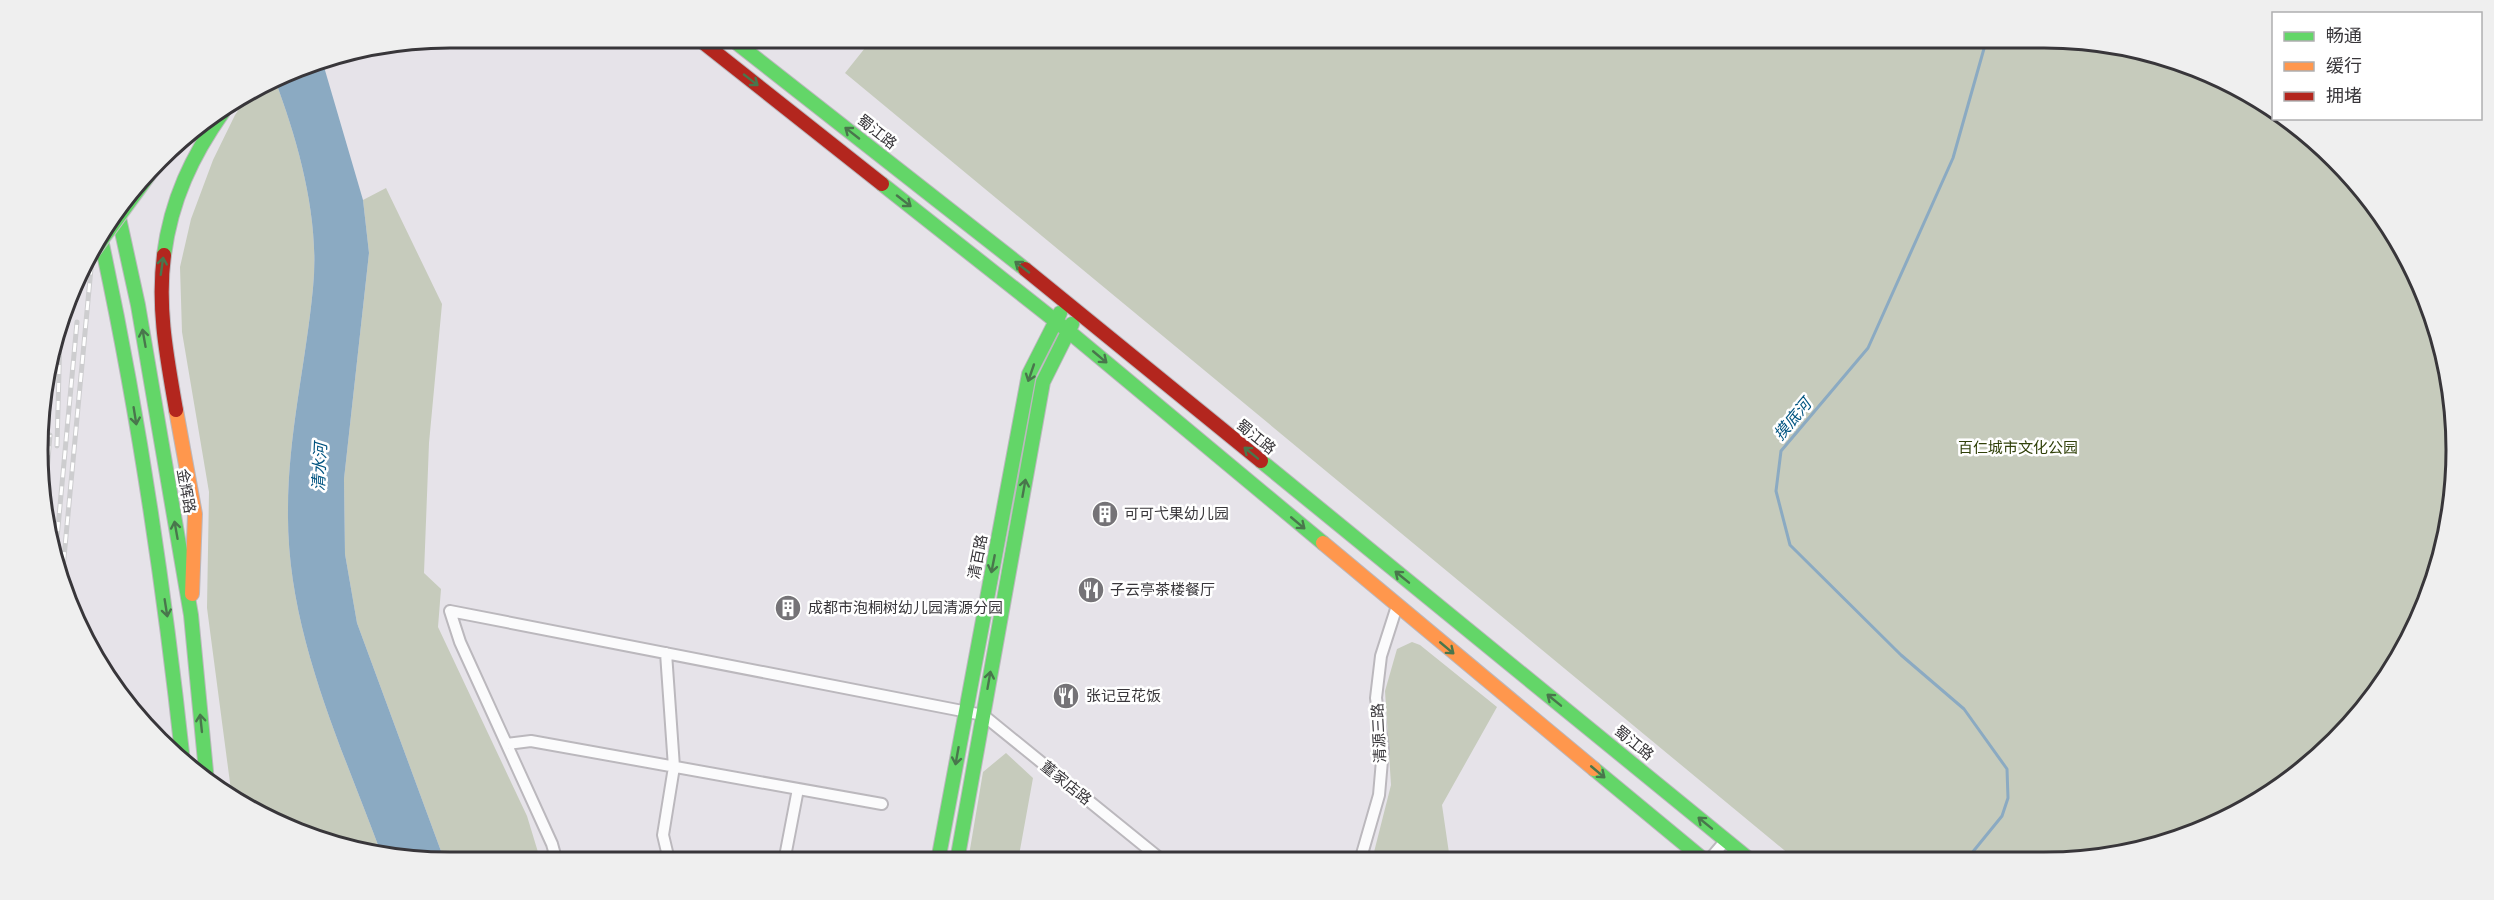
<svg xmlns="http://www.w3.org/2000/svg" width="2494" height="900" font-family="Barlow,'Noto Sans SC',sans-serif">
<style>
.green{fill:#c6cbbc}
.water{fill:#8baac2}
.lines{fill:none;stroke-linecap:round;stroke-linejoin:round}
.stream{stroke:#8baac2;stroke-width:3}
.street-casing{stroke:#bbb8bd;stroke-width:14}
.fast-casing{stroke:#bbb8bd;stroke-width:16}
.slow-casing{stroke:#bbb8bd;stroke-width:16}
.jam-casing{stroke:#bbb8bd;stroke-width:16}
.street{stroke:#fbfbfc;stroke-width:10}
.fast{stroke:#63d668;stroke-width:14}
.slow{stroke:#ff974d;stroke-width:14}
.jam{stroke:#b3261e;stroke-width:14}
.rail-casing{stroke:#cdcdcf;stroke-width:5}
.rail{stroke:#fff;stroke-width:3;stroke-dasharray:9;stroke-linecap:butt}
.fast-bridge-casing{stroke:#c3c1c4;stroke-width:16;stroke-linecap:butt}
.fast-bridge{stroke:#63d668;stroke-width:14}
.oneway{stroke:#49764c}
.labels{text-anchor:middle;stroke-width:5;stroke-linejoin:round;paint-order:stroke}
.street-label{font-size:15px;fill:#38363a;stroke:#fff}
.park-label{font-size:15px;fill:#31410a;stroke:#fff}
.poi-label{font-size:15px;fill:#38363a;stroke:#fff;text-anchor:start}
.water-label{font-size:16px;font-style:italic;fill:#005480;stroke:#fff}
.rim{fill:none;stroke:#38363a;stroke-width:3}
</style>
<rect width="100%" height="100%" fill="#e6e3e9"/>
<path class="green" d="M2044,38L2150,51L2226,80L2273,109L2274,118L2288,119L2295,123L2354,178L2401,243L2434,317L2453,396L2456,477L2443,556L2401,657L2316,760L2226,820L2098,859L1796,860L845,73L869,43Z
M275,80C299,144 320,219 313,288C306,362 288,435 288,509C286,630 340,742 381,853L344,849L232,798L207,608L209,492L182,332L180,267L191,219L213,160L235,115L248,96Z
M386,188L442,304L429,443L424,573L441,589L438,627L527,816L541,862H445L357,623L345,554L344,479L369,253L363,200Z
M1412,642L1420,645L1497,707L1442,805L1450,860H1372L1391,785L1385,691L1397,649Z
M1006,753L1033,778L1018,861H968L983,772Z"/>
<path class="water" d="M322,60L363,200L369,253L344,479L345,554L357,623L445,862L381,853C340,742 286,630 288,509C288,435 306,362 313,288C320,219 299,144 275,80L292,69Z"/>
<g class="lines">
<path class="stream" d="M1967,859L2002,816L2008,798L2007,769L1964,709L1901,655L1790,545L1776,491L1781,451L1868,348L1953,158L1987,38"/>
<defs>
<path id="street" d="M450,611L983,715L1163,861
M450,611L460,642L552,844L557,862
M666,653L674,767L663,835L668,856L674,862
M507,744L531,741L882,804
M1709,860L1726,840
M1360,861L1379,795L1383,749L1376,698L1381,656L1397,606
M784,862L798,789"/>
<path id="fast" d="M738,44L1025,269
M882,184L1067,330L1323,543
M117,209L138,305L191,615L207,782
M100,235C138,409 164,585 183,762
M164,255C171,200 192,156 223,112
M1261,461L1750,860
M1594,769L1704,860
M938,861L1029,374L1060,313
M957,861L1043,382L1072,324"/>
<path id="slow" d="M176,410L195,514L192,594
M1323,543L1594,769"/>
<path id="jam" d="M705,44L882,184
M164,255C157,308 167,358 176,410
M1025,269L1261,461"/>
</defs>
<use href="#street" class="street-casing"/>
<use href="#fast" class="fast-casing"/>
<use href="#slow" class="slow-casing"/>
<use href="#jam" class="jam-casing"/>
<use href="#street" class="street"/>
<use href="#fast" class="fast"/>
<use href="#slow" class="slow"/>
<use href="#jam" class="jam"/>
<defs>
<path id="rail" d="M57,446L60,334
M44,509L50,435
M56,549L77,322
M62,579L93,247"/>
</defs>
<use href="#rail" class="rail-casing"/>
<use href="#rail" class="rail"/>
<defs>
<path id="fast-bridge" d="M79,271L162,157"/>
</defs>
<use href="#fast-bridge" class="fast-bridge-casing"/>
<use href="#fast-bridge" class="fast-bridge"/>
</g>
<defs><path id="oneway-shaft" d="M-6 0H5M1.5-3L5.5 0L1.5 3" fill="none" stroke-width="1.6" stroke-linecap="round" stroke-linejoin="round" transform="scale(1.5)"/></defs>
<g class="oneway">
<use href="#oneway-shaft" transform="translate(751 80) rotate(38)"/>
<use href="#oneway-shaft" transform="translate(852 133) rotate(-142)"/>
<use href="#oneway-shaft" transform="translate(904 201) rotate(38)"/>
<use href="#oneway-shaft" transform="translate(162 266) rotate(-82)"/>
<use href="#oneway-shaft" transform="translate(1022 267) rotate(-142)"/>
<use href="#oneway-shaft" transform="translate(144 338) rotate(-100)"/>
<use href="#oneway-shaft" transform="translate(1100 357) rotate(40)"/>
<use href="#oneway-shaft" transform="translate(1031 373) rotate(109)"/>
<use href="#oneway-shaft" transform="translate(135 416) rotate(81)"/>
<use href="#oneway-shaft" transform="translate(1251 453) rotate(-141)"/>
<use href="#oneway-shaft" transform="translate(1024 488) rotate(-80)"/>
<use href="#oneway-shaft" transform="translate(1298 523) rotate(40)"/>
<use href="#oneway-shaft" transform="translate(176 530) rotate(-100)"/>
<use href="#oneway-shaft" transform="translate(993 564) rotate(101)"/>
<use href="#oneway-shaft" transform="translate(1402 577) rotate(-141)"/>
<use href="#oneway-shaft" transform="translate(166 608) rotate(81)"/>
<use href="#oneway-shaft" transform="translate(1447 648) rotate(40)"/>
<use href="#oneway-shaft" transform="translate(989 680) rotate(-80)"/>
<use href="#oneway-shaft" transform="translate(1554 700) rotate(-141)"/>
<use href="#oneway-shaft" transform="translate(201 723) rotate(-96)"/>
<use href="#oneway-shaft" transform="translate(957 756) rotate(100)"/>
<use href="#oneway-shaft" transform="translate(1598 772) rotate(40)"/>
<use href="#oneway-shaft" transform="translate(1705 823) rotate(-141)"/>
</g>
<defs>
<symbol id="building-disc" viewBox="-11 -11 22 22"><circle r="9.5" fill="#757377" stroke="#fff"/><path d="M-4-6H4V6H1V3H-1V6H-4ZM-2.5-4.3h1.7v1.8h-1.7ZM.8-4.3h1.7v1.8H.8ZM-2.5-1h1.7V.8h-1.7ZM.8-1h1.7V.8H.8Z" fill="#fff"/></symbol>
<symbol id="restaurant-disc" viewBox="-11 -11 22 22"><circle r="9.5" fill="#757377" stroke="#fff"/><path d="M-5-6h1v4h1v-4h1v4h1v-4h1v5L-1.5 .5V6h-2V.5L-5-1ZM5-6V6H3V1.5H1.5Q1.5-4 5-6Z" fill="#fff"/></symbol>
</defs>
<g fill-rule="evenodd">
<use href="#building-disc" x="1090" y="499" width="30" height="30"/>
<use href="#restaurant-disc" x="1076" y="575" width="30" height="30"/>
<use href="#building-disc" x="773" y="593" width="30" height="30"/>
<use href="#restaurant-disc" x="1051" y="681" width="30" height="30"/>
</g>
<g class="labels">
<g class="street-label">
<text transform="translate(877 132) rotate(38)" y="5">蜀江路</text>
<text transform="translate(1256 437) rotate(39)" y="5">蜀江路</text>
<text transform="translate(186 491) rotate(80)" y="5">金辉路</text>
<text transform="translate(978 557) rotate(-79)" y="5">清百路</text>
<text transform="translate(1379 733) rotate(-93)" y="5">清源三路</text>
<text transform="translate(1634 743) rotate(39)" y="5">蜀江路</text>
<text transform="translate(1066 783) rotate(39)" y="5">董家店路</text>
</g>
<g class="park-label">
<text x="2018" y="453">百仁城市文化公园</text>
</g>
<g class="poi-label">
<text x="1124" y="519">可可弋果幼儿园</text>
<text x="1110" y="595">子云亭茶楼餐厅</text>
<text x="808" y="613">成都市泡桐树幼儿园清源分园</text>
<text x="1086" y="701">张记豆花饭</text>
</g>
<g class="water-label">
<text transform="translate(1792 419) rotate(-50)" y="6">摸底河</text>
<text transform="translate(319 467) rotate(-87)" y="6">清水河</text>
</g>
</g>
<path d="M0 0H2494V900H0ZM450 48H2044A402 402 0 0 1 2446 450V450A402 402 0 0 1 2044 852H450A402 402 0 0 1 48 450V450A402 402 0 0 1 450 48Z" fill="#efefef" fill-rule="evenodd"/>
<path class="rim" d="M450 48H2044A402 402 0 0 1 2446 450V450A402 402 0 0 1 2044 852H450A402 402 0 0 1 48 450V450A402 402 0 0 1 450 48Z"/>
<rect x="2272" y="12" width="210" height="108" fill="#ffffff" stroke="#afafb0" stroke-width="1.5"/>
<rect x="2284" y="32" width="30" height="9" fill="#63d668" stroke="#afafb0" stroke-width="1.5"/>
<text x="2326" y="42" font-size="18" fill="#38363a">畅通</text>
<rect x="2284" y="62" width="30" height="9" fill="#ff974d" stroke="#afafb0" stroke-width="1.5"/>
<text x="2326" y="72" font-size="18" fill="#38363a">缓行</text>
<rect x="2284" y="92" width="30" height="9" fill="#b3261e" stroke="#afafb0" stroke-width="1.5"/>
<text x="2326" y="102" font-size="18" fill="#38363a">拥堵</text>
</svg>
